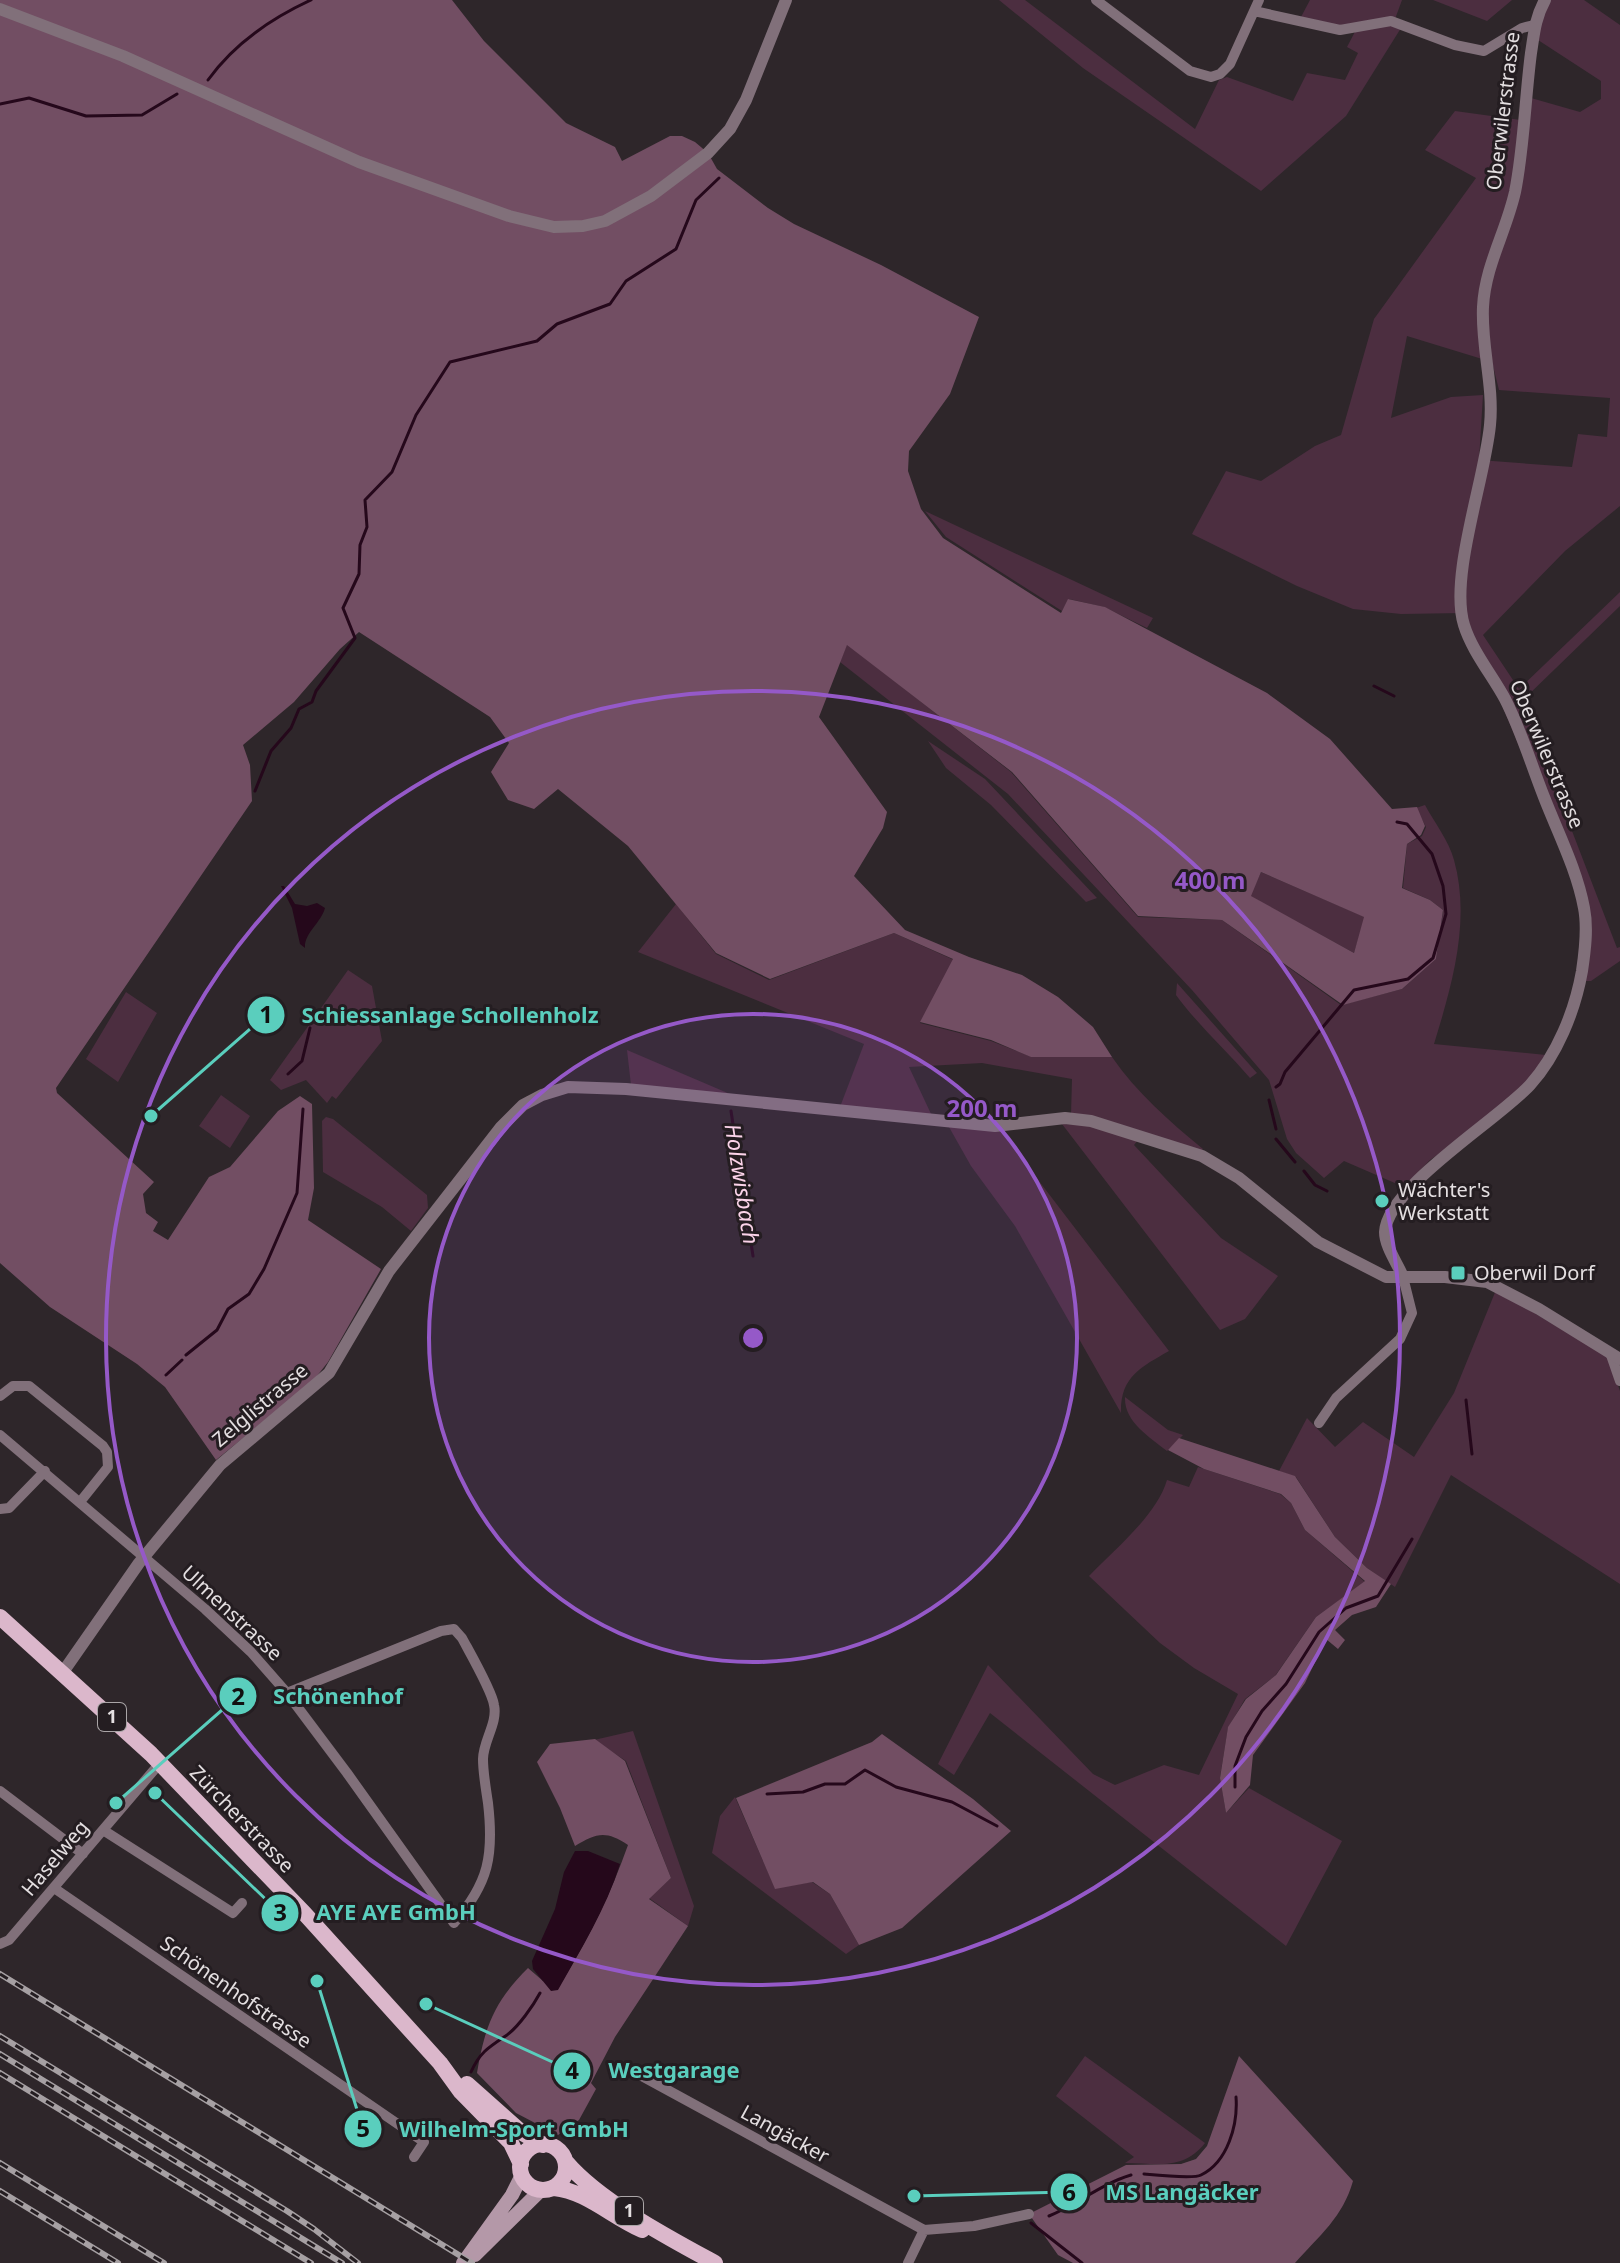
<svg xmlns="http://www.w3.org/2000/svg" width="1620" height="2263" font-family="'Noto Sans',sans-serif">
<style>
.green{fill:#4c2e40;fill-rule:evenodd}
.forest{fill:#724e63;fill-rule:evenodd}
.water{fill:#25081b}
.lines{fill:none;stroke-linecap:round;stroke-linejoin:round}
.stream{stroke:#25081b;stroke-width:3}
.minor{stroke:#81707a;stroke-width:10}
.tertiary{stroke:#81707a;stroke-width:12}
.secondary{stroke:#b498a8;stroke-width:14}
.primary{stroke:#dbb7cb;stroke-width:16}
.rail-casing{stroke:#a6a0a3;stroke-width:6}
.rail{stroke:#241d21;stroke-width:3;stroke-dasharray:9;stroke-linecap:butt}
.ring{fill:none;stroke:#9559c8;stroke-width:4}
.poi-dot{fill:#5acebd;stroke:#241d21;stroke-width:3}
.labels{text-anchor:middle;stroke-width:6;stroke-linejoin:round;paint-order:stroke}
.shield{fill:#241d21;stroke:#aaa5a7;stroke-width:2}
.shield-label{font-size:18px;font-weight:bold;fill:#e4dfe1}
.street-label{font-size:20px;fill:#e4dfe1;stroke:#241d21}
.poi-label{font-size:20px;fill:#e4dfe1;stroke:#241d21;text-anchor:start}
.water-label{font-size:22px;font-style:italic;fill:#fbd3e9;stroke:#241d21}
.centre{fill:#9559c8;stroke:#241d21;stroke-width:4}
.ring-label{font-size:24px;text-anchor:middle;font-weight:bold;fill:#9559c8;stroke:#241d21;stroke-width:6;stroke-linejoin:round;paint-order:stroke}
.leader{fill:none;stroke:#5acebd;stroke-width:3}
.callout-dot{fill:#5acebd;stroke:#241d21;stroke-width:3}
.mark-label{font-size:24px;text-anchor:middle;font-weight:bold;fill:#111}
.callout-label{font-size:22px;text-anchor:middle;font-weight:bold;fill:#5acebd;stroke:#241d21;stroke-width:6;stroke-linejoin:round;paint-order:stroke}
</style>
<rect width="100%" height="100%" fill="#2e262a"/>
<path class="green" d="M999,0H1025L1195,129L1219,80L1227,77L1293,101L1307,73L1345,80L1358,53L1347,47L1358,26L1334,27L1301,17L1310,0H1402L1395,19L1401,28L1346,116L1261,191L1083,68Z
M1433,0H1512L1487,21Z
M1550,0H1584L1620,25V506L1565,551L1483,635L1519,689L1620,592V606L1522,701L1617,948L1620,947V961L1591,981H1583L1590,914L1463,613L1401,614L1353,609L1297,586L1192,534L1226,471L1261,481L1315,446L1341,435L1374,319L1476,178L1425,150L1455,111L1528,121L1531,98L1580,112L1601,99V81L1538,40L1543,10ZM1407,336L1492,362L1499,390L1610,398L1607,437L1578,434L1572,467L1479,460L1483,395L1451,397L1391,418Z
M925,511L1153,618L1147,628L1104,607L1069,599L1062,611L946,537Z
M847,644L1011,772L1138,917L1222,920L1341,1005L1402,989L1436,959L1443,910L1430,900L1403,888L1407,844L1422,836L1426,827L1416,808L1425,805C1434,822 1449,841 1454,860C1471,921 1452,985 1434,1044L1546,1055L1528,1081L1468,1134L1430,1160L1404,1187L1344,1161L1324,1178L1296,1153L1287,1139L1269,1080L1192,990L1008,794L840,662Z
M928,741L985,779L1097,898L1086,902L991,805L946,768Z
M1261,872L1365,917L1354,953L1250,896Z
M676,904L716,954L769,980L894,933L954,960L920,1023L991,1041L1032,1057H1112C1137,1093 1169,1121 1203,1149L1200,1152L1071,1115L1072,1079L982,1063L909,1067L932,1116L840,1107L864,1044L638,952Z
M348,970L372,986L382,1041L336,1099L332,1096L327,1103L306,1080L281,1090L270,1080Z
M1177,983L1257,1073L1250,1078C1226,1050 1198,1025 1176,995Z
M126,992L157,1013L118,1082L86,1059Z
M627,1050L737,1097L631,1085Z
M221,1095L250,1116L230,1148L199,1126Z
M326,1117L333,1119L427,1195L428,1208L411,1231L382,1207L323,1172L322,1121Z
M1062,1124L1092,1125L1138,1140L1134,1145L1221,1238L1278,1276L1245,1319L1220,1330Z
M949,1127L1000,1130L1169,1351C1141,1367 1120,1377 1121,1413L1015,1226L971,1166Z
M1496,1290L1608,1357L1620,1391V1584L1451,1475L1395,1587L1367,1568L1335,1537L1296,1477L1279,1471L1307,1418L1335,1447L1363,1422L1414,1457L1454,1393Z
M1125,1397L1168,1430L1183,1435L1167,1451C1150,1437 1124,1422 1125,1397Z
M1198,1467L1280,1494L1291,1503L1305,1530L1365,1582L1316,1617L1275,1676L1245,1699L1228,1728L1220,1777L1226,1813L1249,1788L1342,1841L1286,1946L990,1713L954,1775L938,1764L988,1665L1093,1774L1115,1785L1164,1765L1199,1775L1238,1694L1194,1668L1160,1643L1089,1576C1114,1550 1157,1515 1167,1480L1189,1487Z
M633,1731L694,1906L688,1926L649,1898L671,1878L626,1761L594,1740Z
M735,1797L775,1888L812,1882L830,1894L859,1945L846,1954L712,1853L720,1816Z
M1085,2056L1205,2143C1183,2171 1157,2163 1125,2163L1134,2157L1056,2096Z"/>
<path class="forest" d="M0,0H452L484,41L566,123L615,147L622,161L670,136H682L695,142L708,153L717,169L768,208L794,224L881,265L979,317L950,394L909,451L908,471L921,509L943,538L1061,613L1068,599L1105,607L1267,693L1330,739L1392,809L1417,807L1425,826L1421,835L1407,844L1402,888L1430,900L1443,910L1436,959L1402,989L1343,1005L1222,920L1138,916L1012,772L847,645L819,717L887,812L883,828L854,876L905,930L969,957L1022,975L1058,997L1093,1027L1112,1057H1031L991,1040L920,1022L953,959L894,933L770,979L716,953L628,846L558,789L534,809L508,800L491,772L509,743L490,717L359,632L340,649L294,702L243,745L250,765L252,801L56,1088L57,1093L154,1182L143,1194L146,1213L158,1222L153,1231L168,1240L209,1177L230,1167L278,1111L300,1096L312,1104L314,1188L308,1220L381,1269L328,1362L313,1381L216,1460L165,1387L137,1364L50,1307L0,1263ZM1261,872L1364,917L1354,953L1251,896Z
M1179,1438L1295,1476L1335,1537L1367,1568L1391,1584L1376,1607L1352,1615L1335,1630L1345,1640L1338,1649L1326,1639L1305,1683L1253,1755L1250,1785L1226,1813L1220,1778L1228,1727L1246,1699L1276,1675L1316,1617L1365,1581L1305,1530L1291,1503L1281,1494L1204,1469L1168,1450Z
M882,1734L973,1799L1011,1831L902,1928L859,1945L830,1894L813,1882L775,1889L736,1798L872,1742Z
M595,1739L625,1761L671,1878L649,1899L688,1926L615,2037L591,2083L596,2089L579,2120L558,2135L516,2113L477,2073C485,2026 494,2002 528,1968L543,1981L563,1980C590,1936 611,1893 628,1845C606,1830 596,1833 575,1846L560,1808L537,1762L550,1744Z
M1239,2056L1353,2181C1343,2217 1319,2236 1295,2263H1073L1058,2255L1029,2214L1126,2165L1181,2164L1196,2159L1207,2146Z"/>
<path class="water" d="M281,886H284L295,904L307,906L317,903L325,908C321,923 304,933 305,948L300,944L292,908Z
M575,1851H588L620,1864C606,1909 581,1949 558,1990L551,1991L533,1969L532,1961L555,1909L564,1872Z"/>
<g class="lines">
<path class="stream" d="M208,80C233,45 272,18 311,0
M0,104L29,98L86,116L142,115L177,94
M1374,686L1394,696
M255,791L271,751L291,728L299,709L312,702L316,691L355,638L343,608L359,574L360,545L367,527L365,500L392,472L416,415L450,362L537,341L557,324L610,304L626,281L676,249L696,200L719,178
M288,1074L302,1061L310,1028
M1276,1087L1280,1084L1285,1072L1354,990L1408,979L1433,958L1446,914L1443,886L1432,854L1407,824L1397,822
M1269,1100L1276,1129
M731,1111L753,1256
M1276,1139L1295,1162
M1304,1171L1315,1185L1327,1191
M186,1355L217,1330L228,1309L249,1294L264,1269L297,1193L303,1109
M166,1375L182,1360
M1466,1400L1472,1454
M1235,1787V1766L1246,1737L1262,1711L1286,1684L1319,1632L1346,1608L1378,1596L1412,1539
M767,1794L803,1792L825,1784H845L865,1770L896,1787L952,1802L997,1826
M471,2072C480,2052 489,2047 507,2035C519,2026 533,2006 540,1993
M1144,2174C1155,2175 1194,2179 1201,2175C1228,2162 1238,2124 1236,2097
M1049,2216C1078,2204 1101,2184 1131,2175
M1031,2223L1082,2263"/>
<path class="minor" d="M1096,0L1190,71L1211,77L1220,74L1230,64L1259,0
M1254,11L1340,30L1391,21L1455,45L1484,51L1522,28L1534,25
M1611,1355L1620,1381
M0,1396L13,1386H29L103,1446L107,1452L108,1467L80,1502
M1319,1423L1336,1398L1400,1339L1412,1313L1403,1277
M0,1435L205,1609L251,1652L287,1693L347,1773L454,1923C489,1883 494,1855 488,1803C486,1789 483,1773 483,1759C483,1741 498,1723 494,1705C492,1691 470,1653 462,1638L454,1629L441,1631L287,1693
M0,1509L9,1508L45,1471
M0,1791L83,1854
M103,1830L233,1913L242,1903
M54,1888L424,2142L414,2157
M0,1944L9,1940L160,1763
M629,2069L924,2230L908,2263
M924,2230L974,2226L1029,2214"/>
<path class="tertiary" d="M0,9L123,56L359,162L509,216L554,227L583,226L605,221L651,196L708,153L730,129L746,100L786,0
M1403,1277C1398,1264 1385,1247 1385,1232C1387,1187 1498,1120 1530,1085C1557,1055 1575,1011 1582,971C1585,951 1588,928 1584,908C1577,870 1558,833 1544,797C1531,764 1521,730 1505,699C1492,675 1472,651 1464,625C1449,577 1485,479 1490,425C1494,385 1481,347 1483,307C1485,266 1506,232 1515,192C1524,147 1525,99 1531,53C1534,34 1535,18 1545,0
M63,1672L139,1563L220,1465L329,1373L389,1271L501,1127L523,1105L542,1095L568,1087L626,1089L995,1126L1065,1118L1091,1121L1202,1156L1239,1178L1318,1242L1386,1277H1445L1487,1282L1539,1309L1620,1359"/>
<path class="secondary" d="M475,2255L541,2190
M463,2263L512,2195L522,2175"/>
<path class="primary" d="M0,1617L151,1754L305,1914L440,2063L461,2092L511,2143L521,2164
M467,2084L521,2132L543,2145
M520 2167a23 23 0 1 1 46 0a23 23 0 1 1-46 0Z
M566,2162C599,2201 669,2238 715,2263
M554,2188C586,2191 612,2217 642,2230"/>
<defs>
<path id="rail" d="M0,1974L472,2263
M0,2036L287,2211L314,2229L358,2263
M0,2054L342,2263
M0,2073L311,2263
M0,2163L164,2263
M0,2191L118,2263"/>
</defs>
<use href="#rail" class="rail-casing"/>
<use href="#rail" class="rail"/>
</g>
<circle cx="753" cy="1338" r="324" fill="#9559c8" fill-opacity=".12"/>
<g class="ring">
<circle cx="753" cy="1338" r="324"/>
<circle cx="753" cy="1338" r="647"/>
</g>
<g class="poi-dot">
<circle cx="1382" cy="1201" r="8"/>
<rect x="1450" y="1265" width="16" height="16" rx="4"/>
</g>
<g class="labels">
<g class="shield">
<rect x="98" y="1703" width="28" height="28" rx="6"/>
<rect x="615" y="2197" width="28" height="28" rx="6"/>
</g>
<g class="shield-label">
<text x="112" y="1723">1</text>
<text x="629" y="2217">1</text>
</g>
<g class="street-label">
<text transform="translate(1503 111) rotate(-83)" y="7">Oberwilerstrasse</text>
<text transform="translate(1547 754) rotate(67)" y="7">Oberwilerstrasse</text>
<text transform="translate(260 1405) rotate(-40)" y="7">Zelglistrasse</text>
<text transform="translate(232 1613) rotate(43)" y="7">Ulmenstrasse</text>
<text transform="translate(242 1819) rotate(46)" y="7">Zürcherstrasse</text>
<text transform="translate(55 1858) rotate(-50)" y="7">Haselweg</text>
<text transform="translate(236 1992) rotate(35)" y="7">Schönenhofstrasse</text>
<text transform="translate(785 2134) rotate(29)" y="7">Langäcker</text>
</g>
<g class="poi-label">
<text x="1398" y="1197">Wächter's<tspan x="1398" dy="23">Werkstatt</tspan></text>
<text x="1474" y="1280">Oberwil Dorf</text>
</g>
<g class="water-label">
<text transform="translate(742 1184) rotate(81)" y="8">Holzwisbach</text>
</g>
</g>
<circle cx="753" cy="1338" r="12" class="centre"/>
<g class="ring-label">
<text x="1210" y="889">400 m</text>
<text x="982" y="1117">200 m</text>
</g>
<path class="leader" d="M151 1116L266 1015M116 1803L238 1696M155 1793L280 1913M426 2004L572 2071M317 1981L363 2129M914 2196L1069 2192"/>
<g class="callout-dot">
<circle cx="151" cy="1116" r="8"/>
<circle cx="116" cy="1803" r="8"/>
<circle cx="155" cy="1793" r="8"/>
<circle cx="426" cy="2004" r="8"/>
<circle cx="317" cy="1981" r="8"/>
<circle cx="914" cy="2196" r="8"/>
<circle cx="266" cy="1015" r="20"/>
<circle cx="238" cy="1696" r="20"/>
<circle cx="280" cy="1913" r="20"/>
<circle cx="572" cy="2071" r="20"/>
<circle cx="363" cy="2129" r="20"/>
<circle cx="1069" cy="2192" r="20"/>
</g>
<g class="mark-label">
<text x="266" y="1023">1</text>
<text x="238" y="1705">2</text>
<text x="280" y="1921">3</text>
<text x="572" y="2079">4</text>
<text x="363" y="2137">5</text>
<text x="1069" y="2201">6</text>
</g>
<g class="callout-label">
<text x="450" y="1023">Schiessanlage Schollenholz</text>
<text x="338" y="1704">Schönenhof</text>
<text x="396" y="1920">AYE AYE GmbH</text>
<text x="674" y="2078">Westgarage</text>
<text x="514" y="2137">Wilhelm-Sport GmbH</text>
<text x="1182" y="2200">MS Langäcker</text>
</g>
</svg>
